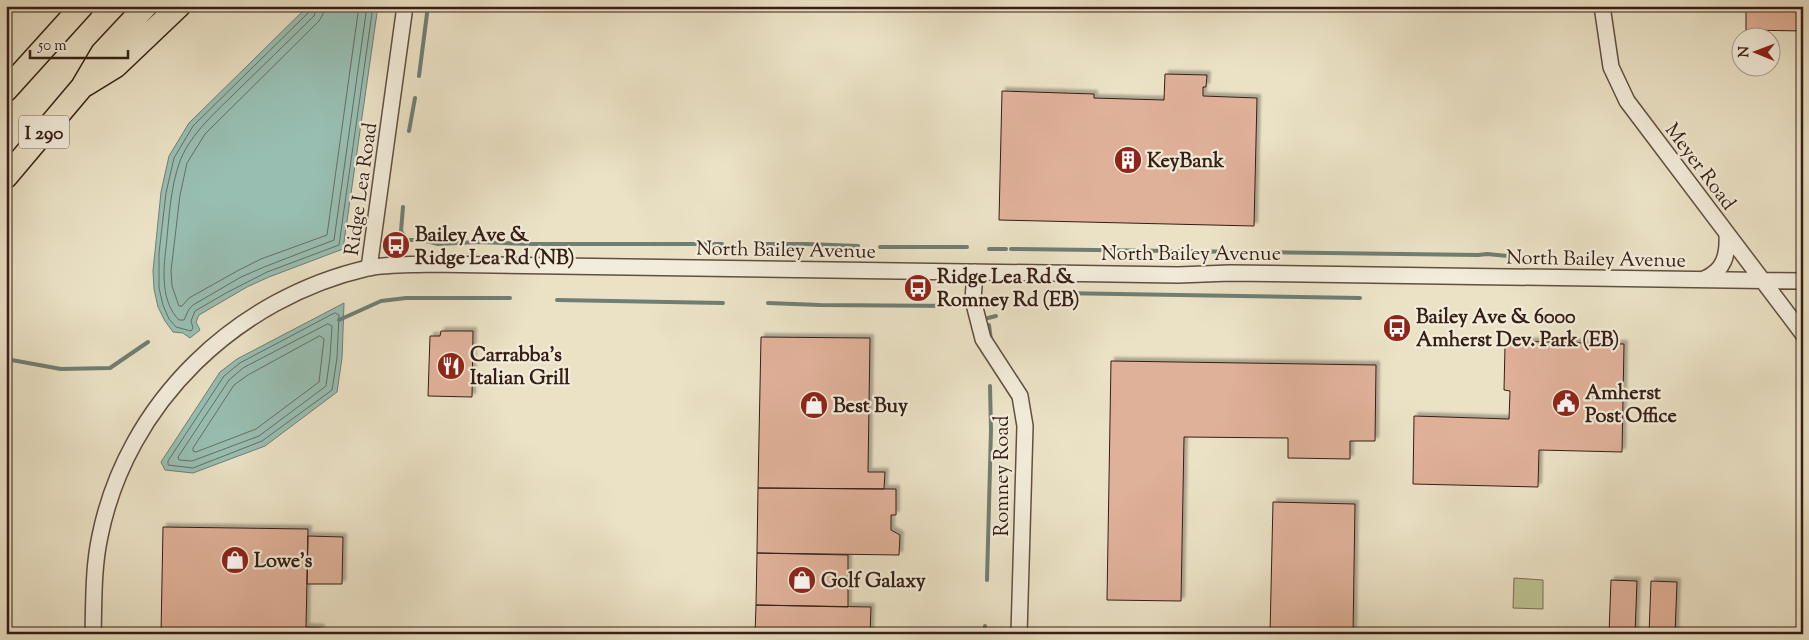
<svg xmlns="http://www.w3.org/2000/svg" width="1809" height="640" font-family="'Sorts Mill Goudy',serif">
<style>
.park{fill:#bcc292;stroke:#787053}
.water{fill:#98beb2;stroke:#707e73}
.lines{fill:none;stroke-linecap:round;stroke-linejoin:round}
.shore{stroke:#666e63;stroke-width:1}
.stream{stroke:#707e73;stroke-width:4}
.building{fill:#e0b199;stroke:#351e14;filter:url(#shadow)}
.minor-casing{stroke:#624f40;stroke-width:18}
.highway-casing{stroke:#351e14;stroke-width:25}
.minor{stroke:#f2ecda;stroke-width:15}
.highway{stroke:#ebe2c6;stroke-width:22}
.labels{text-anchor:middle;stroke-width:4.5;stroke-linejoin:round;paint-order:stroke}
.shield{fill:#f2ecda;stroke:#6e5c4f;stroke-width:1}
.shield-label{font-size:19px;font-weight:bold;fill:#351e14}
.poi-label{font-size:20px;font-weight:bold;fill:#351e14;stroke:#f2ecda;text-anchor:start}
.street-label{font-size:20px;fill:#351e14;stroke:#f2ecda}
</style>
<defs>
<filter id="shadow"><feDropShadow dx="3.5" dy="-3.5" stdDeviation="1" flood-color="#0004"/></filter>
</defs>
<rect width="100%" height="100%" fill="#ebe2c6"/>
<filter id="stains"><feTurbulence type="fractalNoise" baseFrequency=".004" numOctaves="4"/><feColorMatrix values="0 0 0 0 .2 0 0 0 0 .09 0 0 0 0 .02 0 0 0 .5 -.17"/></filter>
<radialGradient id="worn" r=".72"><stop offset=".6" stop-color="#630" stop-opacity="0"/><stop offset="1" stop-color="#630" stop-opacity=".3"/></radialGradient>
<path class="park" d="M1514,578L1543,580V609L1513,608Z"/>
<path class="water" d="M308,6H378L343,249L269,277L247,287L199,315L196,322L200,330L190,338L183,333L173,332L165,321L158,307L154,289L153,271L161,192L169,156L189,123Z
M344,303L342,358L337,392L265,446L193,473L165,470L161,462L220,372L237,359Z"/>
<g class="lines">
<path class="shore" d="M311,6L309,12L193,126L174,158L166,193L159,253V288L163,305L169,319L176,327L191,331L193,328L191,321L195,311L226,293L267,272L339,245L373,6
M317,6L314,16C288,41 263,66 237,91C216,112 191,133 180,161C170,188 169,220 166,248C163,271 161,302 179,320H184L189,309L193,305L241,277L264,267L334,240L367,6
M324,6L323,14L319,21L205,134L187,163L180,195L171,271L172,286L179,306H182L189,298L239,270L261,259L327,235L359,6
M335,313L339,315L337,358L332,390L262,441L193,468L168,465V461L224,376L240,363Z
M328,324L332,326L330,357L326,386L259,436L192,461L179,460L178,457L229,380L243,368Z
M320,336L324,339L319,382L256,429L196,452L193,451V448L234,385L248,375Z"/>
<path class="stream" d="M419,76L428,6
M409,131L415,98
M403,207L401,231L407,240H422L438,244L478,242L531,244H722
M760,244H807L858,246
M880,247H967
M989,249H1006
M1011,249L1478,255L1487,254L1508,256
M1056,293L1360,298
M557,300L723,303
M768,303L820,305L958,306
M988,318L996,316
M339,320L381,301L406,298H510
M989,325L991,340
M6,359L61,369L110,368L148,342
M987,580L991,430L990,386
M985,634V626"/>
</g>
<path class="building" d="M1746,6H1803V31L1746,30Z
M1165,74L1207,75L1206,87H1203V96L1257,98L1254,226L999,220L1002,91L1094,94V98L1164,100Z
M441,331H473L472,397L428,396L430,336H440Z
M761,337L870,338L868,472H885L884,489L758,488Z
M1511,341L1624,344L1622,452L1539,450L1538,487L1413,484L1414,416L1509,419L1510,391L1504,390L1505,346Z
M1111,361L1376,365L1375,441H1350V459L1288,458V438L1184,437L1181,601L1107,600Z
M758,488L896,489V515H891V530L900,535L899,555L757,553Z
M1273,502L1355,504L1353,634H1270Z
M163,527L308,529L306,627L321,628V634H161Z
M308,536L343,537L342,584H307Z
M757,553L848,555V607L756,605Z
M1611,580L1637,581L1635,634H1609Z
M1651,581L1677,582L1675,634H1649Z
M756,605L871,607L870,634H755Z"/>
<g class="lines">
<defs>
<path id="minor" d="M1602,6L1611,67L1627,101L1803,334
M369,268L405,6
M975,272L973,300L983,339L1020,396L1025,426L1019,634
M1704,279C1724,271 1728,255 1727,235
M93,634C94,601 93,568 100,536C127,402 237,298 368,268C388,264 409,265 429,264L1178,275L1230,273L1803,281"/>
<path id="highway" d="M85,85L116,66L179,6
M6,90L82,6
M6,177L82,87L102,53L146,6"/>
</defs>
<use href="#minor" class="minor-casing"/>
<use href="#highway" class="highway-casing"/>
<use href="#minor" class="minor"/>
<use href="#highway" class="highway"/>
</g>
<defs>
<symbol id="building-disc" viewBox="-11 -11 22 22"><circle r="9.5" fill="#8f2418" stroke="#f2ecda"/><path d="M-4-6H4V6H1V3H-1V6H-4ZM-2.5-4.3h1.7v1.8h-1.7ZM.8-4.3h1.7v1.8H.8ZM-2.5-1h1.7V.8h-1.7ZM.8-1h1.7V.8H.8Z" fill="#fff"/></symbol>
<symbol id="bus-disc" viewBox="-11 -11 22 22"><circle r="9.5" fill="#8f2418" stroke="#f2ecda"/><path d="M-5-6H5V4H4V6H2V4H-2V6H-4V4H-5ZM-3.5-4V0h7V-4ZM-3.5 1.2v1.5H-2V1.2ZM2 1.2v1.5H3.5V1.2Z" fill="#fff"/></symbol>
<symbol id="restaurant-disc" viewBox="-11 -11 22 22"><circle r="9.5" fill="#8f2418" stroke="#f2ecda"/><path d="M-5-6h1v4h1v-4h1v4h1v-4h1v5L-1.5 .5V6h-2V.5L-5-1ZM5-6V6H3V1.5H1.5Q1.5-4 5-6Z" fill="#fff"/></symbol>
<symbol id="civic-disc" viewBox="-11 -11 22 22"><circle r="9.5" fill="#8f2418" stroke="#f2ecda"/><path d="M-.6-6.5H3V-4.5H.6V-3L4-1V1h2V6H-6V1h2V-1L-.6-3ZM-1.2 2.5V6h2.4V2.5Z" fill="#fff"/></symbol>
<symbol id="shop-disc" viewBox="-11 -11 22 22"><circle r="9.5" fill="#8f2418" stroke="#f2ecda"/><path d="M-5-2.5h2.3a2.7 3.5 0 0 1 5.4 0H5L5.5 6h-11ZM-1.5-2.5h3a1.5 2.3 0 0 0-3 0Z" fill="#fff"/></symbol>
</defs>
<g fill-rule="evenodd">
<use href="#building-disc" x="1112" y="144" width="32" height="32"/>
<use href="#bus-disc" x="380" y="229" width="32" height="32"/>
<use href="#bus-disc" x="902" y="272" width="32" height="32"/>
<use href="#bus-disc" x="1381" y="312" width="32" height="32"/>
<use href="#restaurant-disc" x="435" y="350" width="32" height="32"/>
<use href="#civic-disc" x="1550" y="387" width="32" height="32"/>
<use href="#shop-disc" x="798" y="389" width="32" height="32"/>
<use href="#shop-disc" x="219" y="544" width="32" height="32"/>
<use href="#shop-disc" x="786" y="564" width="32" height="32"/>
</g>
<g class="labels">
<rect class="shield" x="19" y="115.5" width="50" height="33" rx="4"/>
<g class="shield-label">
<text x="44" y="139">I 290</text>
</g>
<g class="poi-label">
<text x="1147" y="167">KeyBank</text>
<text x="415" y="241">Bailey Ave &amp;<tspan x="415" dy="23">Ridge Lea Rd (NB)</tspan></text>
<text x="937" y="283">Ridge Lea Rd &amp;<tspan x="937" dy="23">Romney Rd (EB)</tspan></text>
<text x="1416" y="323">Bailey Ave &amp; 6000<tspan x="1416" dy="23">Amherst Dev. Park (EB)</tspan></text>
<text x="470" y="361">Carrabba's<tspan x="470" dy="23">Italian Grill</tspan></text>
<text x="1585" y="399">Amherst<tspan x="1585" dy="23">Post Office</tspan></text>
<text x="833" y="412">Best Buy</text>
<text x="254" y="567">Lowe's</text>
<text x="821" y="587">Golf Galaxy</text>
</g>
<g class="street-label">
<text transform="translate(1701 166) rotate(53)" y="7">Meyer Road</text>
<text transform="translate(360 189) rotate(-82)" y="7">Ridge Lea Road</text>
<text transform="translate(786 249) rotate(1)" y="7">North Bailey Avenue</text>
<text x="1191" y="260">North Bailey Avenue</text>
<text transform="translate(1596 258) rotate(1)" y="7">North Bailey Avenue</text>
<text transform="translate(1001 476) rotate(-90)" y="7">Romney Road</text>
</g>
</g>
<rect width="1809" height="640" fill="none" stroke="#ebe2c6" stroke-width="25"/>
<rect x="8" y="8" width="1794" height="625" fill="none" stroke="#351e14" stroke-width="2.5"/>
<rect x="12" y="12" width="1784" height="615" fill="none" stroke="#351e14"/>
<g transform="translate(1756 52) rotate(271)"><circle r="24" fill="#f2ecda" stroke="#a69a8b"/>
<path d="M0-4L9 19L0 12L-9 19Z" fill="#8f2418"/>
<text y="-8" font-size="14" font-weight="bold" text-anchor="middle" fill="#351e14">N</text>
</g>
<path d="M30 50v8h98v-8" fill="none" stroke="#351e14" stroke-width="2.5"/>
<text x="38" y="50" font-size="15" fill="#351e14" stroke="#f2ecda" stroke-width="4" paint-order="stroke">50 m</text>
<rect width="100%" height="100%" filter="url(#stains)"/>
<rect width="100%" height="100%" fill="url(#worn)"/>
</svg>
